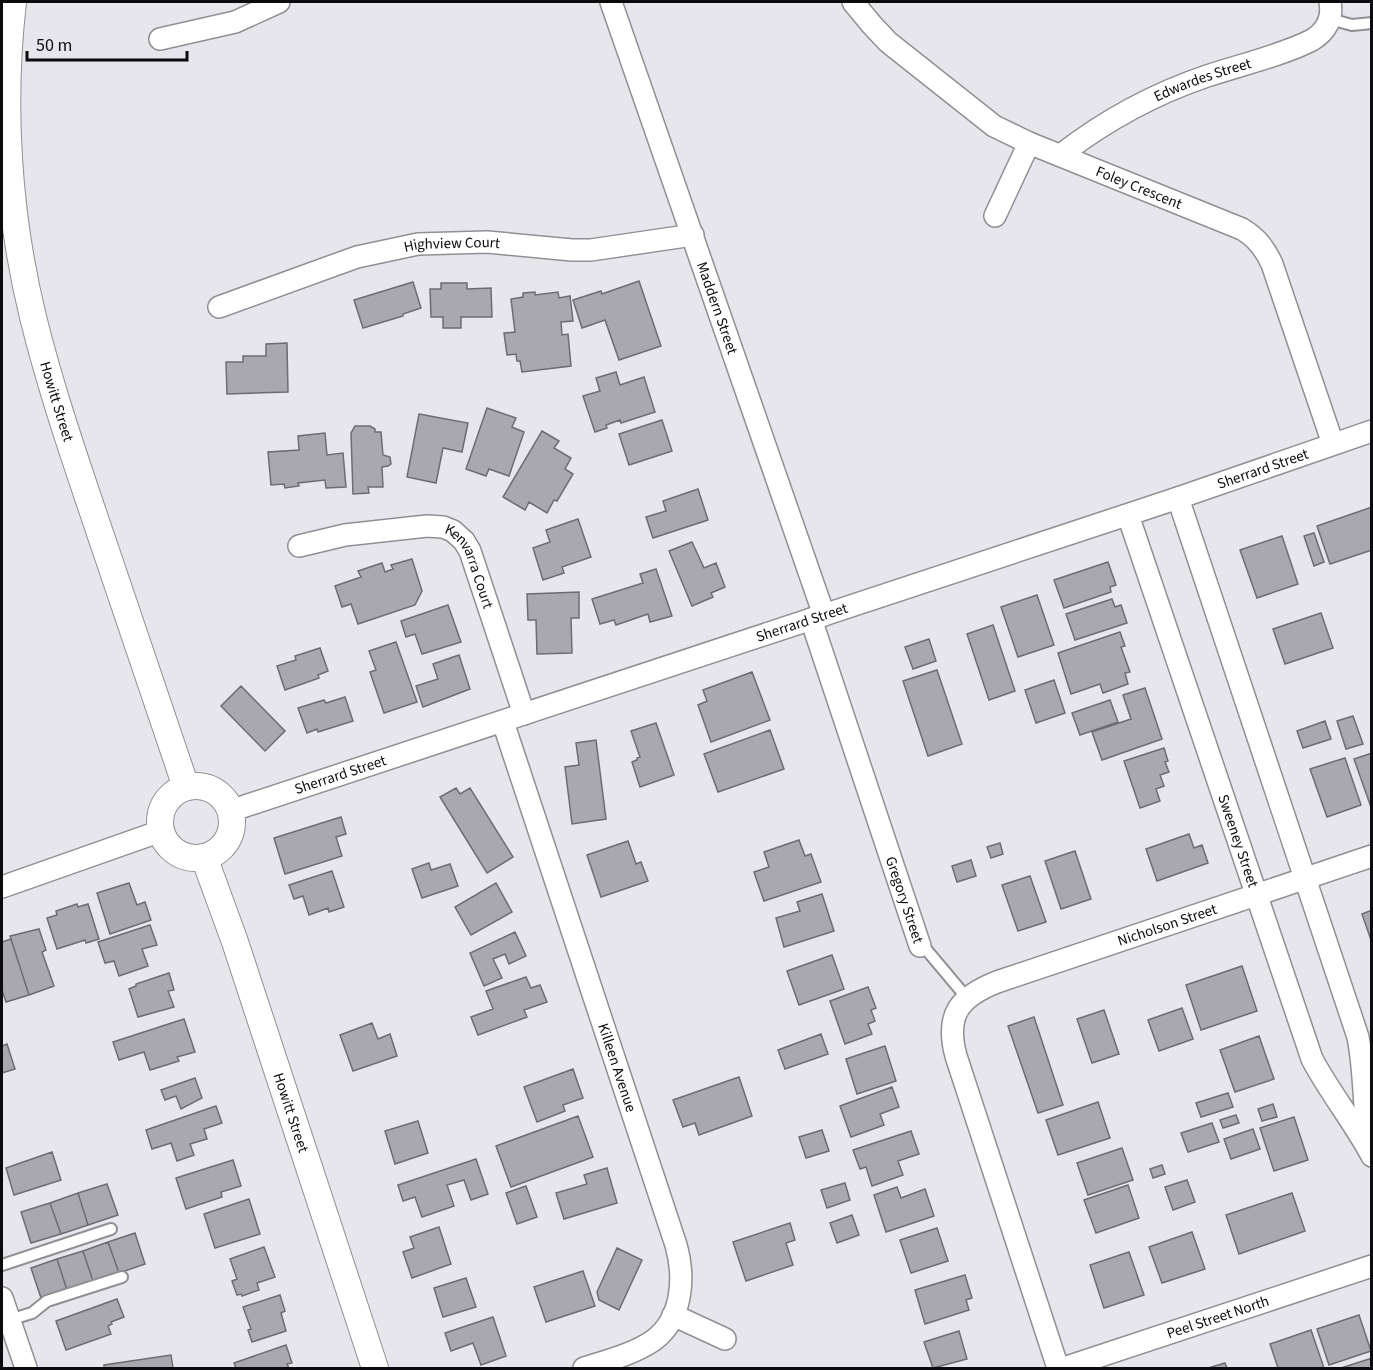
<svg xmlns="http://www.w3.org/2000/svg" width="1373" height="1370" font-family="'Source Sans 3',sans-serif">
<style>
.building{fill:#a9a8ae;stroke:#6c6c71;stroke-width:1.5}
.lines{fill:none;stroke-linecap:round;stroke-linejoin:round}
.service-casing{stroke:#908f94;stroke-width:14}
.minor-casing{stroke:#908f94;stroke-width:24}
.tertiary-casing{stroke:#908f94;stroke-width:28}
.service{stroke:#fff;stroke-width:10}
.minor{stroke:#fff;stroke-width:21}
.tertiary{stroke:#fff;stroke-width:26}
.labels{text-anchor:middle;stroke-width:4.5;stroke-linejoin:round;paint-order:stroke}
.street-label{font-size:15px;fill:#0b0b0d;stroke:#e6e6ec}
</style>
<rect width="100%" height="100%" fill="#e6e6ec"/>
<path class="building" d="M639,281L661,346L619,360L605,320L582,328L573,300L601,291L602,294Z
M413,282L421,308L403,314V316L363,328L354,300Z
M441,283H467V289L491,288L492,317H461V328H443V317H431L430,289H441Z
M535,292V295L558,292L559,298L570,296L573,321L561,322L562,335L568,334L571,366L522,372L520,361H517L516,354L507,355L504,333L515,332L511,299L523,297V293Z
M287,343L288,392L227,394L226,362H243V356H266V344Z
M616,372L620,385L644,377L655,412L621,423L620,420L606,425L607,428L595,432L583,396L600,391L596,378Z
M487,408L516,418L512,427L524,432L509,476L489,469L486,476L466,469Z
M419,414L468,423L462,452L443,448L436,483L407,477Z
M662,420L672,451L629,465L619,434Z
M355,426H370L375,429V432H381L383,455L390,457L391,464L388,466L382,467L383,487H368L369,493L353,494L351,433Z
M542,431L559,441L554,448L571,458L565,469L573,474L557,501L554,500L547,513L529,502L525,510L503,497Z
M325,433L327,455L343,453L346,487L326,488L325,480L298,483L299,486L285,488L284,484L271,485L268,452L299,450L298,436Z
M698,489L708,520L653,538L646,517L666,511L663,501Z
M1372,507V550L1330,564L1317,526Z
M578,519L591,557L562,567L564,573L543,580L533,548L550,542L546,530Z
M1314,533L1324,562L1314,566L1304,536Z
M1282,536L1298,584L1257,598L1240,550Z
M692,542L704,568L716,563L725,587L711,593L713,597L692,606L669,551Z
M412,559L422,591L415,605L358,624L351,604L342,607L335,586L361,577L358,571L382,563L385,572L393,569L391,565Z
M1108,562L1116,585L1110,587L1111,592L1064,608L1054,580Z
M656,569L672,616L650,622L648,614L616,625L614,620L600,624L592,599L643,583L640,574Z
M579,592V618H571L572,653L537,654L536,620H528L527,594Z
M1037,595L1054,645L1018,657L1001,607Z
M1112,599L1115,607L1121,605L1127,623L1075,640L1066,614Z
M448,605L461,642L422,654L415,634L406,637L401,621Z
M1321,613L1333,648L1285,664L1273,629Z
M993,625L1015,691L989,700L967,634Z
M1120,632L1125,646L1121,647L1130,672L1125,673L1128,684L1103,693L1100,684L1071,694L1058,653Z
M929,639L936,661L913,669L905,647Z
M396,642L417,702L384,713L370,672L376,670L369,651Z
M320,648L328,671L318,675L319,678L285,690L277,666L296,660L295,656Z
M459,655L470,689L423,707L416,686L438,679L433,664Z
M937,670L962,744L928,756L903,681Z
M752,672L770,720L711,742L698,705L707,701L703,690Z
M1054,680L1065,713L1036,723L1025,690Z
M241,686L285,731L265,751L221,706Z
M1145,688L1162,739L1102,760L1092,732L1131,719L1123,695Z
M345,697L353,721L318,732L317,729L307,733L298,708L324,700L326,703Z
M1110,700L1118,722L1080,735L1072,713Z
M1353,716L1363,744L1346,749L1337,721Z
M1325,721L1331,739L1303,748L1297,731Z
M656,723L674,775L640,787L632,762L637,760V758L640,757L631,731Z
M770,730L784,769L718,792L704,754Z
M596,740L606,819L572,824L565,767L579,765L576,743Z
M1164,748L1168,761L1165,762L1169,772L1160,775L1164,786L1156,789L1160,801L1140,808L1124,761Z
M1372,753V810L1354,759Z
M1345,758L1361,805L1327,817L1310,769Z
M456,788L460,794L470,788L513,857L487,873L440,797Z
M341,817L346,834L336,837L342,856L285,874L274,838Z
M1189,834L1194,848L1202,845L1208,863L1157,881L1146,849Z
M799,840L805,856L811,854L821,882L764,901L754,872L769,867L764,852Z
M628,841L636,864L641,862L648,881L601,897L587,855Z
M1000,843L1003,854L991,858L987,847Z
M1075,851L1091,899L1061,909L1045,861Z
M971,860L976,876L957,882L952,866Z
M429,863L431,870L450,864L458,886L422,898L412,869Z
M332,871L344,907L329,912L328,908L309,915L303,896L294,899L289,885Z
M1030,876L1046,922L1018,931L1002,885Z
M129,883L137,905L145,902L151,920L110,934L97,893Z
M496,883L512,912L471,935L455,907Z
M822,894L834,931L784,947L776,918L800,911L797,902Z
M77,904L78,907L88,904L99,939L86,943L85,940L57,949L47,918L57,915L56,911Z
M1372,910V943L1362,914Z
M150,925L157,945L142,949L148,966L119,976L114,961L105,963L98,942Z
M39,929L46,950L42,952L54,986L29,995L10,936Z
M515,932L526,956L509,964L505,954L493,959L502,978L484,986L470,953Z
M11,939L29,995L6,1002L2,990V942Z
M832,955L844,989L799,1005L787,971Z
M1242,966L1257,1011L1201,1030L1186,985Z
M169,973L174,990L168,991L174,1007L138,1017L129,989L136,986V984Z
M526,977L531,988L540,985L547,1002L524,1010L527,1017L478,1035L471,1017L493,1009L486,991Z
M868,987L876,1008L871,1010L875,1021L868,1024L872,1034L845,1044L830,1001Z
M1182,1008L1193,1039L1159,1051L1148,1020Z
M1104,1010L1119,1054L1092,1063L1077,1019Z
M1034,1017L1063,1105L1038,1113L1008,1026Z
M184,1019L195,1052L177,1057L179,1061L150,1070L144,1052L119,1060L113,1042Z
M372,1023L378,1039L390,1034L397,1056L353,1071L340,1035Z
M821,1034L828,1054L785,1069L778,1050Z
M1259,1036L1274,1079L1235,1092L1220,1050Z
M7,1044L15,1069L2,1073V1046Z
M885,1046L896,1081L857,1094L846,1059Z
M573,1069L583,1098L563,1105L565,1111L537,1122L524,1087Z
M739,1077L752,1116L699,1135L695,1123L683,1127L673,1100Z
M195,1078L202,1098L181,1109L176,1096L165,1100L161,1090Z
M892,1087L899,1107L880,1114L884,1125L851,1137L840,1106Z
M1228,1093L1233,1107L1201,1117L1196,1103Z
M1098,1102L1110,1138L1058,1155L1046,1120Z
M1273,1104L1277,1117L1262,1121L1258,1109Z
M216,1106L222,1123L204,1129L207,1139L190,1144L194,1155L177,1161L171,1143L152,1149L146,1130Z
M1236,1115L1239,1123L1223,1128L1220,1120Z
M578,1116L593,1157L511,1187L496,1146Z
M1294,1117L1308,1160L1274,1171L1260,1128Z
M418,1121L428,1153L395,1164L385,1131Z
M1212,1123L1219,1142L1188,1152L1181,1133Z
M1253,1129L1260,1149L1231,1159L1224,1139Z
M822,1130L829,1151L806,1158L799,1137Z
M911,1131L919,1154L898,1161L903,1175L872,1186L866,1167L860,1169L853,1150Z
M1122,1148L1133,1180L1088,1195L1077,1163Z
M52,1152L61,1180L14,1195L6,1168Z
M476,1159L488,1194L471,1200L464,1180L447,1185L454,1206L422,1217L415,1197L403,1201L398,1185Z
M233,1160L241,1186L221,1192L222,1197L186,1209L176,1178Z
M1162,1165L1165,1174L1153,1178L1150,1169Z
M607,1168L617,1203L564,1219L556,1193L587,1184L584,1175Z
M1187,1180L1195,1202L1173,1210L1165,1187Z
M845,1183L850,1200L827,1208L821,1190Z
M107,1184L118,1215L88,1225L78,1193Z
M1128,1185L1139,1218L1096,1233L1084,1200Z
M526,1186L537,1217L517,1224L506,1193Z
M897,1187L901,1198L925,1189L934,1216L886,1232L874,1195Z
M78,1193L88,1225L61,1234L50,1203Z
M1292,1193L1305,1231L1239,1254L1226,1215Z
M249,1199L260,1234L215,1248L204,1214Z
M50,1203L61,1234L31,1243L21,1212Z
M852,1215L859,1235L837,1243L830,1223Z
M790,1223L795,1240L786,1243L793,1265L746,1281L733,1242Z
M439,1227L451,1264L412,1278L403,1252L414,1248L410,1237Z
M937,1228L948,1261L911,1273L900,1240Z
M1192,1232L1205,1269L1162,1283L1149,1247Z
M135,1233L145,1264L119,1273L108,1242Z
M108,1242L119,1273L93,1281L83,1251Z
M264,1247L275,1277L257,1283L259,1290L242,1296L241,1294L237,1295L232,1281L237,1279L230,1259Z
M617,1248L642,1260L619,1310L599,1300L597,1292Z
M83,1251L93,1281L67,1290L57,1259Z
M1129,1252L1144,1295L1104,1308L1090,1265Z
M57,1259L67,1290L41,1298L31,1268Z
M583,1271L595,1306L546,1322L534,1287Z
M965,1275L972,1298L966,1300L969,1310L925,1324L915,1290Z
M466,1278L476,1307L443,1317L434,1288Z
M280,1295L285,1311L281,1313L286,1331L252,1342L248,1330L251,1329L243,1307Z
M117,1299L124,1317L111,1322L112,1324L108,1326L111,1334L66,1350L56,1321Z
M1359,1315L1371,1351L1329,1365L1317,1329Z
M493,1317L506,1356L481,1365L473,1343L451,1351L445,1333Z
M1311,1330L1324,1368H1278L1270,1344Z
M959,1331L967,1359L933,1368L924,1342Z
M286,1345L292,1363L287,1364L289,1368H236L234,1363Z
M171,1355L173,1368H104V1365Z
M1372,1358V1368H1341Z
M1225,1363L1227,1368H1208Z"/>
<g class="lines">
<defs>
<path id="service" d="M1330,19L1352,25L1372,23
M920,946L925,948L967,998
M2,1265L111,1229
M9,1320L32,1313L47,1301L122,1277"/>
<g id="minor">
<path id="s1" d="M611,2L824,615"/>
<path id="s2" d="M853,2L872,25L888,42L994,126L1029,143L1242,229C1257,238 1265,249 1272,264L1333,444"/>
<path d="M160,39L235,22L279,2"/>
<path id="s3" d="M1062,154C1106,120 1154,94 1207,76C1240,65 1283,55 1312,40C1327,31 1333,18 1330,2"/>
<path d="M995,216L1029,143"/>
<path id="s4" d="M219,307L357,257L418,244L487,242L572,250H591L693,235"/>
<path d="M1178,498L1358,1037C1365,1072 1363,1107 1369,1143"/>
<path id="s5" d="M1128,515L1312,1059C1330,1093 1354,1122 1372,1156"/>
<path id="s6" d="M299,546L345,535L427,526L443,527L453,531L464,541L470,551L524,714"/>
<path id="s7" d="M811,619L920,946"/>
<path id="s8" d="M503,722L676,1245C685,1277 683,1318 654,1340C634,1354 607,1361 584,1368"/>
<path id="s9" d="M230,811L1178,498L1372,431"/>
<path d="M2,887L161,831"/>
<path d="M2,1298L26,1368"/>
<path d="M673,1315L725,1339"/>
<path id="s10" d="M1058,1368L956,1056C945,1015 959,997 997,982L1372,856"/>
<path id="s11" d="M1064,1368L1372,1266"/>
</g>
<g id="tertiary">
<path id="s12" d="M13,2C1,106 8,215 33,317C51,390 76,462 100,533C129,618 157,703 186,787"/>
<circle cx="196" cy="822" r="36"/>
<path id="s13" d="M204,857L235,942L375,1368"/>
</g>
</defs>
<use href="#service" class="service-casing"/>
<use href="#minor" class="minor-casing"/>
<use href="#tertiary" class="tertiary-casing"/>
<use href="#service" class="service"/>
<use href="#minor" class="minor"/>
<use href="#tertiary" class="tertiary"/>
</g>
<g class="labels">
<g class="street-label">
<text dy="5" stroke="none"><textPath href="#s3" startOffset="160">Edwardes Street</textPath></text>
<text dy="5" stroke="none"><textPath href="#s2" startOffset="346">Foley Crescent</textPath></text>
<text dy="5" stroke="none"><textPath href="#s4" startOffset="243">Highview Court</textPath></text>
<text dy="5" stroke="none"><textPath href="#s1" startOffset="324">Maddern Street</textPath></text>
<text dy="5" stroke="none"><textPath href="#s12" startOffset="405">Howitt Street</textPath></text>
<text dy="5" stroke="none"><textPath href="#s9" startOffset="1088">Sherrard Street</textPath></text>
<text dy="5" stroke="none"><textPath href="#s6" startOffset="196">Kenvarra Court</textPath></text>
<text dy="5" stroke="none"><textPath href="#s9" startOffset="602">Sherrard Street</textPath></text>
<text dy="5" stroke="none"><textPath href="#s9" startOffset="116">Sherrard Street</textPath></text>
<text dy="5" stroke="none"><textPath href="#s5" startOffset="344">Sweeney Street</textPath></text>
<text dy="5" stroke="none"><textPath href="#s7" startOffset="296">Gregory Street</textPath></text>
<text dy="5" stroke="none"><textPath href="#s10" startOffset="604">Nicholson Street</textPath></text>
<text dy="5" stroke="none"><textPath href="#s8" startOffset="364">Killeen Avenue</textPath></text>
<text dy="5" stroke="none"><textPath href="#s13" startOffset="270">Howitt Street</textPath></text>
<text dy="5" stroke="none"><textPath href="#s11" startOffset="162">Peel Street North</textPath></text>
</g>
</g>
<rect width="1373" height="1370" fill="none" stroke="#0b0b0d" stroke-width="6"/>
<path d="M27 51v9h160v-9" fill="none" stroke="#0b0b0d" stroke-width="3"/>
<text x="36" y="51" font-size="18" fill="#0b0b0d" stroke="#e6e6ec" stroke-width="4.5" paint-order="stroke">50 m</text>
</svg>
